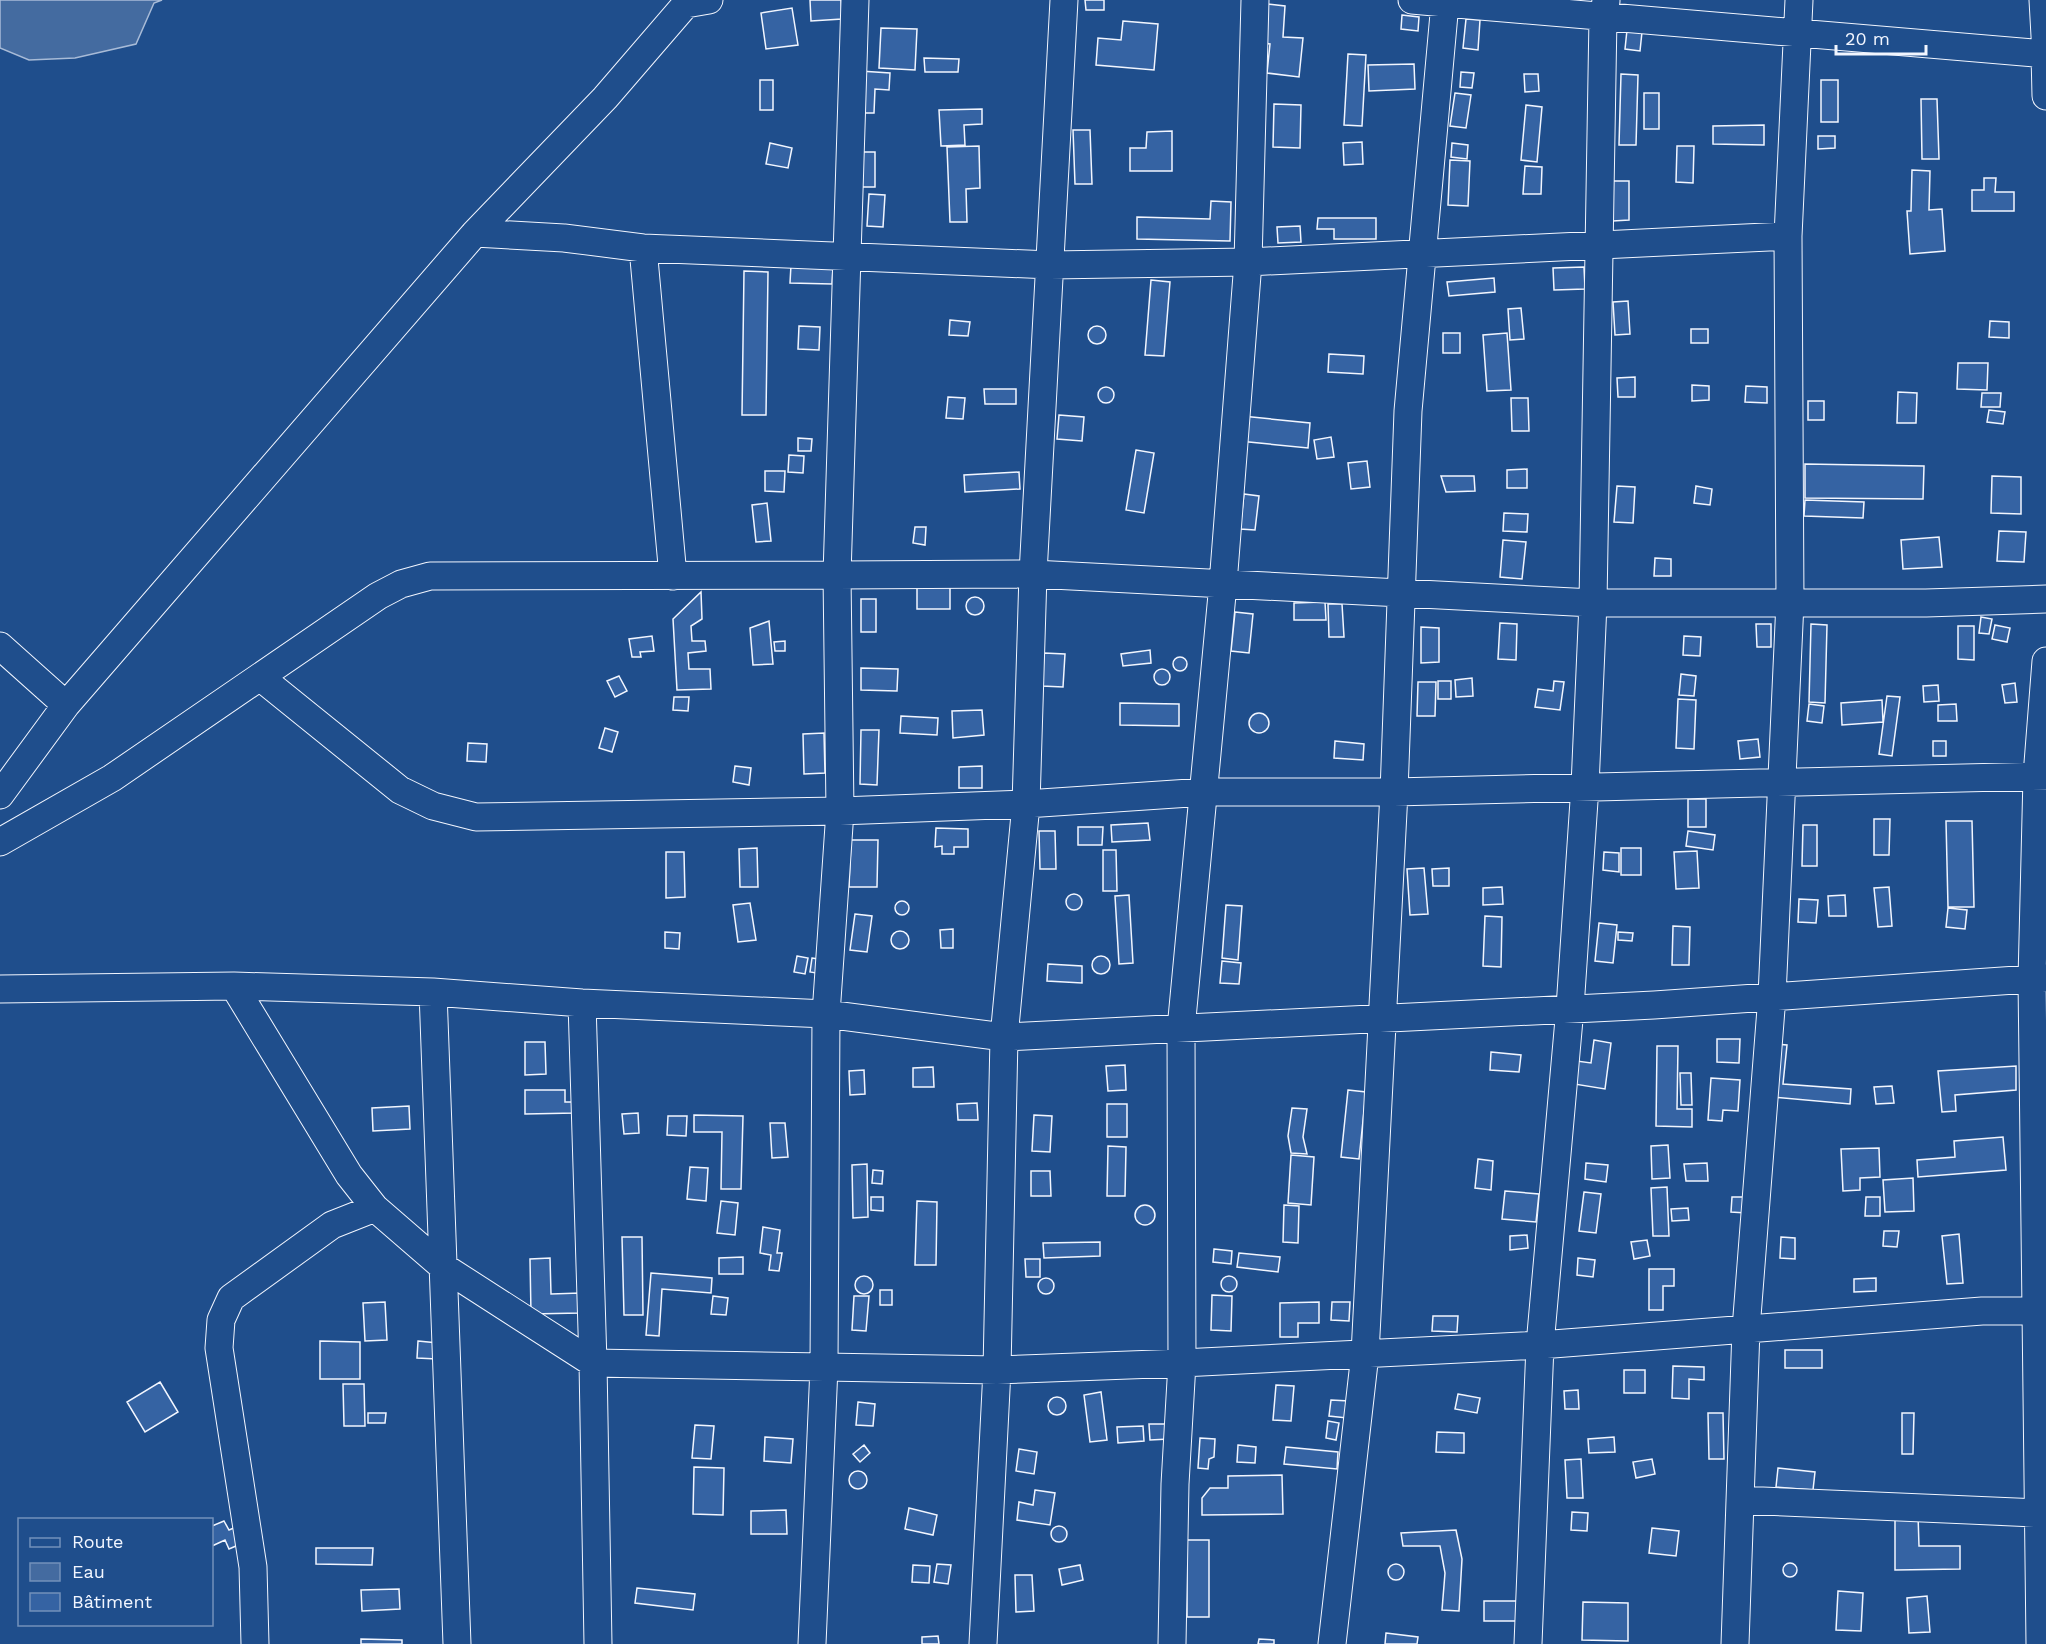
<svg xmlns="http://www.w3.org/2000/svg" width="2046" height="1644" font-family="'Work Sans',sans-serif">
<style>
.water{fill:#446ba0;stroke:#a8bbd7;stroke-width:1.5}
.building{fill:#3563a3;stroke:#f2f6ff;stroke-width:1.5}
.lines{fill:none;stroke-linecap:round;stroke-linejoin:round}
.minor-casing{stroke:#f2f6ff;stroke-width:29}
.minor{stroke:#1f4e8c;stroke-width:27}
</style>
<rect width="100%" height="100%" fill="#1f4e8c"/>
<path class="water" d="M0,0H162L154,3L136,44L75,58L29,60L0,48Z"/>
<path class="building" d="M810,0H841L842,19L811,21Z
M1085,0H1104V10H1086Z
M1259,3L1285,6L1283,37L1303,38L1299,77L1267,73L1270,44L1255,42Z
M792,8L798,45L766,49L761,13Z
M1402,15L1419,17L1418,31L1401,29Z
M1466,19L1480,20L1478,50L1463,48Z
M1123,21L1158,24L1154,70L1096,65L1098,38L1121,40Z
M881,28L917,29L915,70L879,68Z
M1627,30L1642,32L1640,51L1625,49Z
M1348,54L1366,55L1362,126L1344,125Z
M924,58L959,59L958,72H925Z
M1414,64L1415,89L1369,91L1368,65Z
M860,71L890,73L889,90L875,89L874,113H857Z
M1461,72L1474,73L1472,88L1460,87Z
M1524,74H1538L1539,91L1525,92Z
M1621,74L1638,75L1636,145H1619Z
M760,80H773V110H760Z
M1821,80H1838V122H1821Z
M1455,93L1471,95L1466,128L1450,126Z
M1644,93H1659V129H1644Z
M1921,99H1937L1939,159H1922Z
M1274,104L1301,105L1300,148L1273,147Z
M1526,105L1542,107L1537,162L1521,160Z
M982,109V124L964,125L965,145L941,146L939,110Z
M1764,125V145L1713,144V126Z
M1073,130H1090L1092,184H1075Z
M1172,131V171H1130V148H1146L1147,132Z
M1818,136H1835V148L1818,149Z
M1362,142L1363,164L1344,165L1343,143Z
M770,143L792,148L788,168L766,164Z
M1452,143L1468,145L1467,159L1451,157Z
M979,146L980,188L966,189L967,222H950L947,147Z
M1677,146H1694L1693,183L1676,182Z
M861,152H875V187H861Z
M1450,160L1470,161L1468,206L1448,205Z
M1525,166L1542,167L1541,194H1523Z
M1912,170L1930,171L1929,210L1942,209L1945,251L1910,254L1907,211H1911Z
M1984,178H1996L1995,192H2014V211H1972V190H1984Z
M1613,181H1629V220L1613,221Z
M869,194L885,195L883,227L867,226Z
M1211,201L1231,202L1230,241L1137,239V217L1210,219Z
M1318,218H1376V239H1334V229H1317Z
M1300,226L1301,242L1278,243L1277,227Z
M791,265L833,267L832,284L790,283Z
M1584,267L1585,289L1554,290L1553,268Z
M744,271L768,272L766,415H742Z
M1494,278L1495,292L1449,296L1447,282Z
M1151,280L1170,282L1164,356L1145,355Z
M1628,301L1630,334L1615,335L1613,302Z
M1521,308L1524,339L1510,340L1508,309Z
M950,320L970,322L968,336L949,335Z
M1990,321L2009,322V338L1989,337Z
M1088 335a9 9 0 1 1 18 0a9 9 0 1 1-18 0Z
M799,326L820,327L819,350L798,349Z
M1691,329H1708V343H1691Z
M1443,333H1460V353H1443Z
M1507,333L1511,390L1487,391L1483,335Z
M1329,354L1364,356L1363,374L1328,372Z
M1958,363H1988L1987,390L1957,389Z
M1635,377V397H1618L1617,378Z
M1692,385L1709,386V400L1692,401Z
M1746,386L1767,387V403L1745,402Z
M1098 395a8 8 0 1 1 16 0a8 8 0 1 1-16 0Z
M984,389H1016V404H985Z
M1898,392L1917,393L1916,423H1897Z
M1982,393H2001L2000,407H1981Z
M948,397L965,398L963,419L946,418Z
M1511,398H1528L1529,431H1512Z
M1808,401H1824V420H1808Z
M1989,410L2005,412L2003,424L1987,422Z
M1059,415L1084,417L1082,441L1057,439Z
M1242,416L1310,423L1308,448L1239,441Z
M1331,437L1334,457L1317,459L1314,440Z
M798,438L812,439L811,451H798Z
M1136,450L1154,453L1144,513L1126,510Z
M789,455L804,456L803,473L788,472Z
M1367,461L1370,487L1351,489L1348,463Z
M1805,464L1924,466L1923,499L1805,498Z
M1527,469V488H1507V470Z
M765,471H785L784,492L765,491Z
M1019,472L1020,489L965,492L964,475Z
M1441,476H1474L1475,491L1446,492Z
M1992,476L2021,477V514L1991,513Z
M1617,486L1635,487L1633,523L1614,522Z
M1696,486L1712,489L1710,505L1694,503Z
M1244,494L1259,496L1255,530L1240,529Z
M1805,500L1864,502L1863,518L1804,516Z
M767,503L771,541L756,542L752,505Z
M1504,513L1528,514L1527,532L1503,531Z
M915,527H926L925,545L913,543Z
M1999,531L2026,532L2024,562L1997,561Z
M1939,537L1942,567L1903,569L1901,540Z
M1503,540L1526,542L1522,579L1500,577Z
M1655,558L1671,559V576H1654Z
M917,584L950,585V609H917Z
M701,592L702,619L691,626L692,641H705L706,651L688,653L689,669H710L711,689L677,690L673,619Z
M966 606a9 9 0 1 1 18 0a9 9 0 1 1-18 0Z
M861,599H876V632H861Z
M1325,602L1326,620H1294V603Z
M1328,604H1342L1344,637H1329Z
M1235,612L1253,614L1249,653L1231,651Z
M1981,617L1992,619L1989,634L1979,633Z
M769,621L773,664L753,665L750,628Z
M1500,623L1517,624L1516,660L1498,659Z
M1756,624H1771V647H1757Z
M1811,624L1827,625L1825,703L1809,702Z
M1995,625L2010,628L2007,642L1992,639Z
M1958,626H1974V660L1958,659Z
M1421,627L1439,628V662L1421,663Z
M652,636L654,651L640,652L641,657H632L629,639Z
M1684,636L1701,637L1700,656L1683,655Z
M785,641V651H775L774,642Z
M1150,650L1151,663L1123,666L1121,654Z
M1044,653L1065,654L1063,687L1042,686Z
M1173 664a7 7 0 1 1 14 0a7 7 0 1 1-14 0Z
M861,668L898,669L897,691L861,690Z
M1154 677a8 8 0 1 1 16 0a8 8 0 1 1-16 0Z
M1681,674L1696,676L1694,696L1679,695Z
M619,676L627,691L615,697L607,681Z
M1472,678L1473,696L1456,697L1455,680Z
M1438,681H1451V699H1438Z
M1554,681L1564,682L1560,710L1535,707L1538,689L1553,691Z
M1418,682H1436L1435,716H1417Z
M2015,683L2017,702L2005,703L2002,685Z
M1938,685L1939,701L1924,702L1923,686Z
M1887,696L1900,697L1892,756L1879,754Z
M674,697H689L688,711L673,710Z
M1678,699L1696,700L1694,749L1676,748Z
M1882,700L1883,722L1842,725L1841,703Z
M1120,703L1179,704V726L1120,725Z
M1809,704L1824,706L1822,723L1807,721Z
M1956,704L1957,721H1938V705Z
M982,710L984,735L953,738L952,711Z
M1249 723a10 10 0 1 1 20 0a10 10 0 1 1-20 0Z
M901,716L938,718L937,735L900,733Z
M605,728L618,732L612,752L599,748Z
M861,730H879L877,785L860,784Z
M824,733L825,773L804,774L803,734Z
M1758,739L1760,757L1740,759L1738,741Z
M1335,741L1364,744L1363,760L1334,758Z
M1933,741H1946V756H1933Z
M468,743L487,744L486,762L467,761Z
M735,766L751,768L749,785L733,782Z
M982,766V788H959V767Z
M1688,799H1706V827H1688Z
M1874,819H1890L1889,855H1874Z
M1946,821H1972L1974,907H1948Z
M1148,823L1150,840L1112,842L1111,825Z
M1803,825H1817V866H1802Z
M1078,827H1103L1102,845H1078Z
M936,828L968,829V847H954V854H942V846L935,847Z
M1039,831H1055L1056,869H1040Z
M1688,831L1715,835L1713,850L1686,846Z
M851,840H878L877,887H849Z
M757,848L758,887H740L739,849Z
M1621,848H1641V875H1621Z
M1103,850H1116L1117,891H1103Z
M1697,851L1699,888L1676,889L1674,852Z
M666,852H684L685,897L666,898Z
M1604,852L1619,853V872L1603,870Z
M1424,868L1428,914L1410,915L1407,869Z
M1449,868V886H1433L1432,869Z
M1502,887L1503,904L1483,905V888Z
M1889,887L1892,926L1878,927L1874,888Z
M1066 902a8 8 0 1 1 16 0a8 8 0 1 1-16 0Z
M1129,895L1133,963L1119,964L1115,896Z
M1845,895L1846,916H1829L1828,896Z
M1799,899L1818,900L1816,923L1798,922Z
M895 908a7 7 0 1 1 14 0a7 7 0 1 1-14 0Z
M750,903L756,940L738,942L733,905Z
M1226,905L1242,906L1238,960L1222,958Z
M1948,908L1967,910L1965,929L1946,927Z
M855,914L872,916L867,952L850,950Z
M1485,916L1502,917L1501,967L1483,966Z
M1599,923L1617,925L1613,963L1595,961Z
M1673,926L1690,927L1689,965H1672Z
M953,929V948H941L940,930Z
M891 940a9 9 0 1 1 18 0a9 9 0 1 1-18 0Z
M665,932L680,933L679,949L665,948Z
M1618,932L1633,933L1632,941L1618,940Z
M797,956L808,958L805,974L794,972Z
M1092 965a9 9 0 1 1 18 0a9 9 0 1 1-18 0Z
M812,958L825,960L822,974L810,972Z
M1222,961L1241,963L1239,984L1220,983Z
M1048,964L1082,966V983L1047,981Z
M1717,1039H1740L1739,1063L1717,1062Z
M1594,1040L1611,1043L1605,1089L1574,1084L1577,1061L1591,1063Z
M525,1042H545L546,1074L525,1075Z
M1776,1044L1787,1045L1783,1084L1851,1089L1850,1104L1771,1097Z
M1657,1046H1678L1677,1109H1692V1127L1656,1126Z
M1491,1052L1521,1055L1519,1072L1490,1070Z
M1125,1065L1126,1090L1108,1091L1106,1066Z
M2016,1066V1090L1955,1095L1956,1111L1942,1112L1938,1071Z
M933,1067L934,1087H913V1068Z
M864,1070L865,1094L850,1095L849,1071Z
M1680,1073H1691L1692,1105H1681Z
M1711,1078L1740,1080L1738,1111L1723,1110L1722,1121L1708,1120Z
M1892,1086L1894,1103L1876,1104L1874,1087Z
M525,1090H565V1102H578L576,1113L525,1114Z
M1348,1090L1366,1092L1359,1159L1341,1157Z
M977,1103L978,1120H958L957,1104Z
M1107,1104H1127V1137H1107Z
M409,1106L410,1129L373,1131L372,1108Z
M1292,1108L1307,1109L1303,1137L1307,1154L1291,1153L1288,1136Z
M638,1113L639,1133L624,1134L622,1114Z
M694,1115L743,1116L741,1189H721L722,1132H694Z
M1034,1115L1052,1116L1050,1152L1032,1151Z
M668,1116H687L686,1136L667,1135Z
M770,1123H785L788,1157L772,1158Z
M2003,1137L2006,1170L1918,1177L1917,1160L1955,1157L1954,1141Z
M1668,1145L1670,1178L1652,1179L1651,1146Z
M1108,1146L1126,1147L1125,1196H1107Z
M1879,1148L1880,1177L1860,1178V1190L1843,1191L1841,1149Z
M1291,1155L1314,1157L1311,1205L1288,1203Z
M1478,1159L1493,1161L1491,1190L1475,1188Z
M1586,1163L1608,1165L1606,1182L1585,1179Z
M1707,1163L1708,1181H1686L1684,1164Z
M867,1164L868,1217L853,1218L852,1165Z
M690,1167L708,1168L706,1201L687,1199Z
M873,1170L883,1171L882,1184L872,1183Z
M1031,1171H1050L1051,1196H1031Z
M1913,1178L1914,1211L1885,1212L1883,1180Z
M1667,1187L1669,1236H1653L1651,1188Z
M1505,1191L1539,1194L1536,1222L1502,1219Z
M1584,1192L1601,1194L1596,1233L1579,1231Z
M871,1197H883V1211L871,1210Z
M1732,1197H1747L1746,1213L1731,1212Z
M1866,1197H1880V1216H1865Z
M721,1201L738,1203L735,1235L717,1233Z
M917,1201L937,1202L936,1265H915Z
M1284,1205L1299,1206L1298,1243L1283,1242Z
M1135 1215a10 10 0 1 1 20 0a10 10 0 1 1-20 0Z
M1688,1208L1689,1220L1672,1221L1671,1209Z
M763,1227L780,1230L777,1253H782L779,1271L769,1270L771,1255L760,1253Z
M1884,1231H1899L1897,1247L1883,1246Z
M1959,1234L1963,1283L1947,1284L1942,1236Z
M1527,1235L1528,1248L1510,1250V1236Z
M622,1237H642L643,1315H624Z
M1781,1237L1795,1238V1259L1780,1258Z
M1647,1240L1650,1256L1634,1259L1631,1242Z
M1100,1242V1256L1044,1258L1043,1243Z
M1214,1249L1232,1251L1231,1264L1213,1262Z
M1239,1253L1280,1257L1278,1272L1237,1267Z
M743,1257V1274H719V1258Z
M550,1258L551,1294L580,1293V1313L531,1314L530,1259Z
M1578,1258L1595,1260L1593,1277L1577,1275Z
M1025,1259H1040V1277H1026Z
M1649,1269H1674V1286H1663V1310H1649Z
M651,1273L712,1278L711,1293L662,1289L659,1336L646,1335Z
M1221 1284a8 8 0 1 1 16 0a8 8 0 1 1-16 0Z
M855 1285a9 9 0 1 1 18 0a9 9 0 1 1-18 0Z
M1038 1286a8 8 0 1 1 16 0a8 8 0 1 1-16 0Z
M1876,1278V1291L1854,1292V1279Z
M880,1290H892V1305H880Z
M1212,1295L1232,1296L1231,1331L1211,1330Z
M713,1296L728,1298L726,1315L711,1314Z
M854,1296H869L866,1331L852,1330Z
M385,1302L387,1340L365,1341L363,1303Z
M1319,1302V1323H1298V1337H1280V1303Z
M1332,1302H1350L1349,1321L1331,1320Z
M1433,1316H1458L1457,1332L1432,1331Z
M320,1341L360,1342V1379H320Z
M418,1341L438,1343L437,1359L417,1358Z
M1785,1350H1822V1368H1785Z
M1673,1366L1704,1367V1380L1689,1379V1399L1672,1398Z
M1624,1370H1645V1393H1624Z
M160,1382L178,1412L145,1432L127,1402Z
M343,1384H364L365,1426H344Z
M1276,1385L1294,1386L1291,1421L1273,1420Z
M1578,1390L1579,1409H1565L1564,1391Z
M1101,1392L1107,1440L1090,1442L1084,1395Z
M1458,1394L1480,1398L1477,1413L1455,1409Z
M1048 1406a9 9 0 1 1 18 0a9 9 0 1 1-18 0Z
M1331,1400L1349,1401L1347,1418L1329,1416Z
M858,1402L875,1404L873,1426L856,1425Z
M368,1413H386L385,1423H368Z
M1708,1413H1723L1724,1459H1709Z
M1902,1413H1914L1913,1454H1902Z
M1328,1421L1339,1423L1336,1440L1326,1438Z
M1149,1424H1168L1169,1439L1150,1440Z
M695,1425L714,1426L711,1459L692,1458Z
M1143,1426L1144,1441L1118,1443L1117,1427Z
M1437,1432L1464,1433V1453L1436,1452Z
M765,1437L793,1439L791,1463L764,1461Z
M1614,1437L1615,1452L1589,1453L1588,1439Z
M1200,1438L1215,1439L1214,1457L1209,1459L1208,1469L1198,1468Z
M864,1445L870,1453L860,1462L853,1454Z
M1238,1445L1256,1447L1255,1463L1237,1462Z
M1286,1447L1338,1452L1337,1469L1284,1464Z
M1019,1449L1037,1452L1034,1474L1016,1471Z
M1581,1459L1583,1498H1567L1565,1460Z
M1652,1459L1655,1474L1636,1478L1633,1462Z
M694,1467L724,1468L723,1515L693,1514Z
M1778,1468L1815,1472L1813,1490L1776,1487Z
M849 1480a9 9 0 1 1 18 0a9 9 0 1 1-18 0Z
M1282,1475L1283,1514L1202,1515V1498L1210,1488H1228V1476Z
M1035,1490L1055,1493L1050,1525L1017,1520L1019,1502L1033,1505Z
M909,1508L937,1515L933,1535L905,1529Z
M786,1510L787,1534H751V1511Z
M1572,1512L1588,1513L1587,1531L1571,1530Z
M1895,1514H1918L1919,1546H1960V1569L1895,1570Z
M224,1521L229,1530L236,1527L243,1543L229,1549L225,1540L212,1546V1526Z
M1051 1534a8 8 0 1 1 16 0a8 8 0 1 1-16 0Z
M1652,1528L1679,1531L1676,1556L1649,1553Z
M1456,1530L1462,1559L1459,1611L1442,1610L1445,1573L1440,1546H1403L1401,1533Z
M1187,1540H1209V1617H1187Z
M316,1548H373L372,1565L316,1564Z
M1783 1570a7 7 0 1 1 14 0a7 7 0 1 1-14 0Z
M937,1564L951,1565L948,1584L934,1582Z
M1388 1572a8 8 0 1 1 16 0a8 8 0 1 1-16 0Z
M913,1565L930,1566L929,1583L912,1582Z
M1080,1565L1083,1580L1062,1585L1059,1569Z
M1015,1575H1032L1034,1611L1016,1612Z
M637,1588L695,1594L693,1610L635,1603Z
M399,1589L400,1609L362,1611L361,1590Z
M1838,1591L1863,1593L1861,1631L1836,1630Z
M1927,1596L1930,1632L1909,1633L1907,1598Z
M1484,1601H1522L1523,1621H1484Z
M1583,1602L1628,1603V1641L1582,1640Z
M1386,1633L1418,1637L1417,1644H1385Z
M938,1636L939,1644H922V1637Z
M361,1639L402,1640V1644H361Z
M1259,1639L1274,1640V1644H1258Z"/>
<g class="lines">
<defs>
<path id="minor" d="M1064,0L1033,574L1593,603H1926L2046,599
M1412,0L1445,3L1446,0
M2043,0L2046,54
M475,233L564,238L643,248L1050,265L1248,262L1255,0
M1788,236L1799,0
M643,248L673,576
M0,646L66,705
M260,677L400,790L433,806L476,817L840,811L1026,804L1205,792H1394L2046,776
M0,795L66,705L475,233L605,98L686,4L709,0
M0,842L112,778L378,596L401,584L430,576L837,575L855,0
M234,986L349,1175L375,1208L332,1225L231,1298L221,1320L219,1348L253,1567L255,1644
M0,989L234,986L433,992L582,1003L826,1014L1004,1037L1654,1005L2046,978
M433,992L457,1644
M582,1003L593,1363L598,1644
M375,1208L442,1266L593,1363L824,1367L812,1644
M1740,1500L2037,1513
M983,1644L997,1370L1004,1037L1026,804L1033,574L837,575L840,811L826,1014L824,1367L997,1370L1182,1363L1540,1345L1982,1311H2046
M1172,1644L1175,1484L1182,1363L1181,1029L1223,584L1248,262L1788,236L1790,602L1772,996L1746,1329L1735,1644
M1332,1644L1365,1354L1394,792L1408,411L1445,3L2045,54L2046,96
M1528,1644L1540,1345L1570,1008L1585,786L1593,603L1603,17L1606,1
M2040,1644L2032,979L2037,776L2046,661"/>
</defs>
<use href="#minor" class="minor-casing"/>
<use href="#minor" class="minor"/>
</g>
<rect x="18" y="1518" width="195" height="108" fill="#1f4e8c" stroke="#7391ba" stroke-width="1.5"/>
<rect x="30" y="1538" width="30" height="9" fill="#1f4e8c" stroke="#7391ba" stroke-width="1.5"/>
<text x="72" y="1548" font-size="18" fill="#f2f6ff">Route</text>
<rect x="30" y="1563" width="30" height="18" fill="#446ba0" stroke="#7391ba" stroke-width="1.5"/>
<text x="72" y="1578" font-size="18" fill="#f2f6ff">Eau</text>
<rect x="30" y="1593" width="30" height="18" fill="#3563a3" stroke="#7391ba" stroke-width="1.5"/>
<text x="72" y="1608" font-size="18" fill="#f2f6ff">Bâtiment</text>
<path d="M1836 45v9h90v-9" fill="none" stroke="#f2f6ff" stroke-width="3"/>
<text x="1845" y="45" font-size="18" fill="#f2f6ff" stroke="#1f4e8c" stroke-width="4.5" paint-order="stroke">20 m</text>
</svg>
